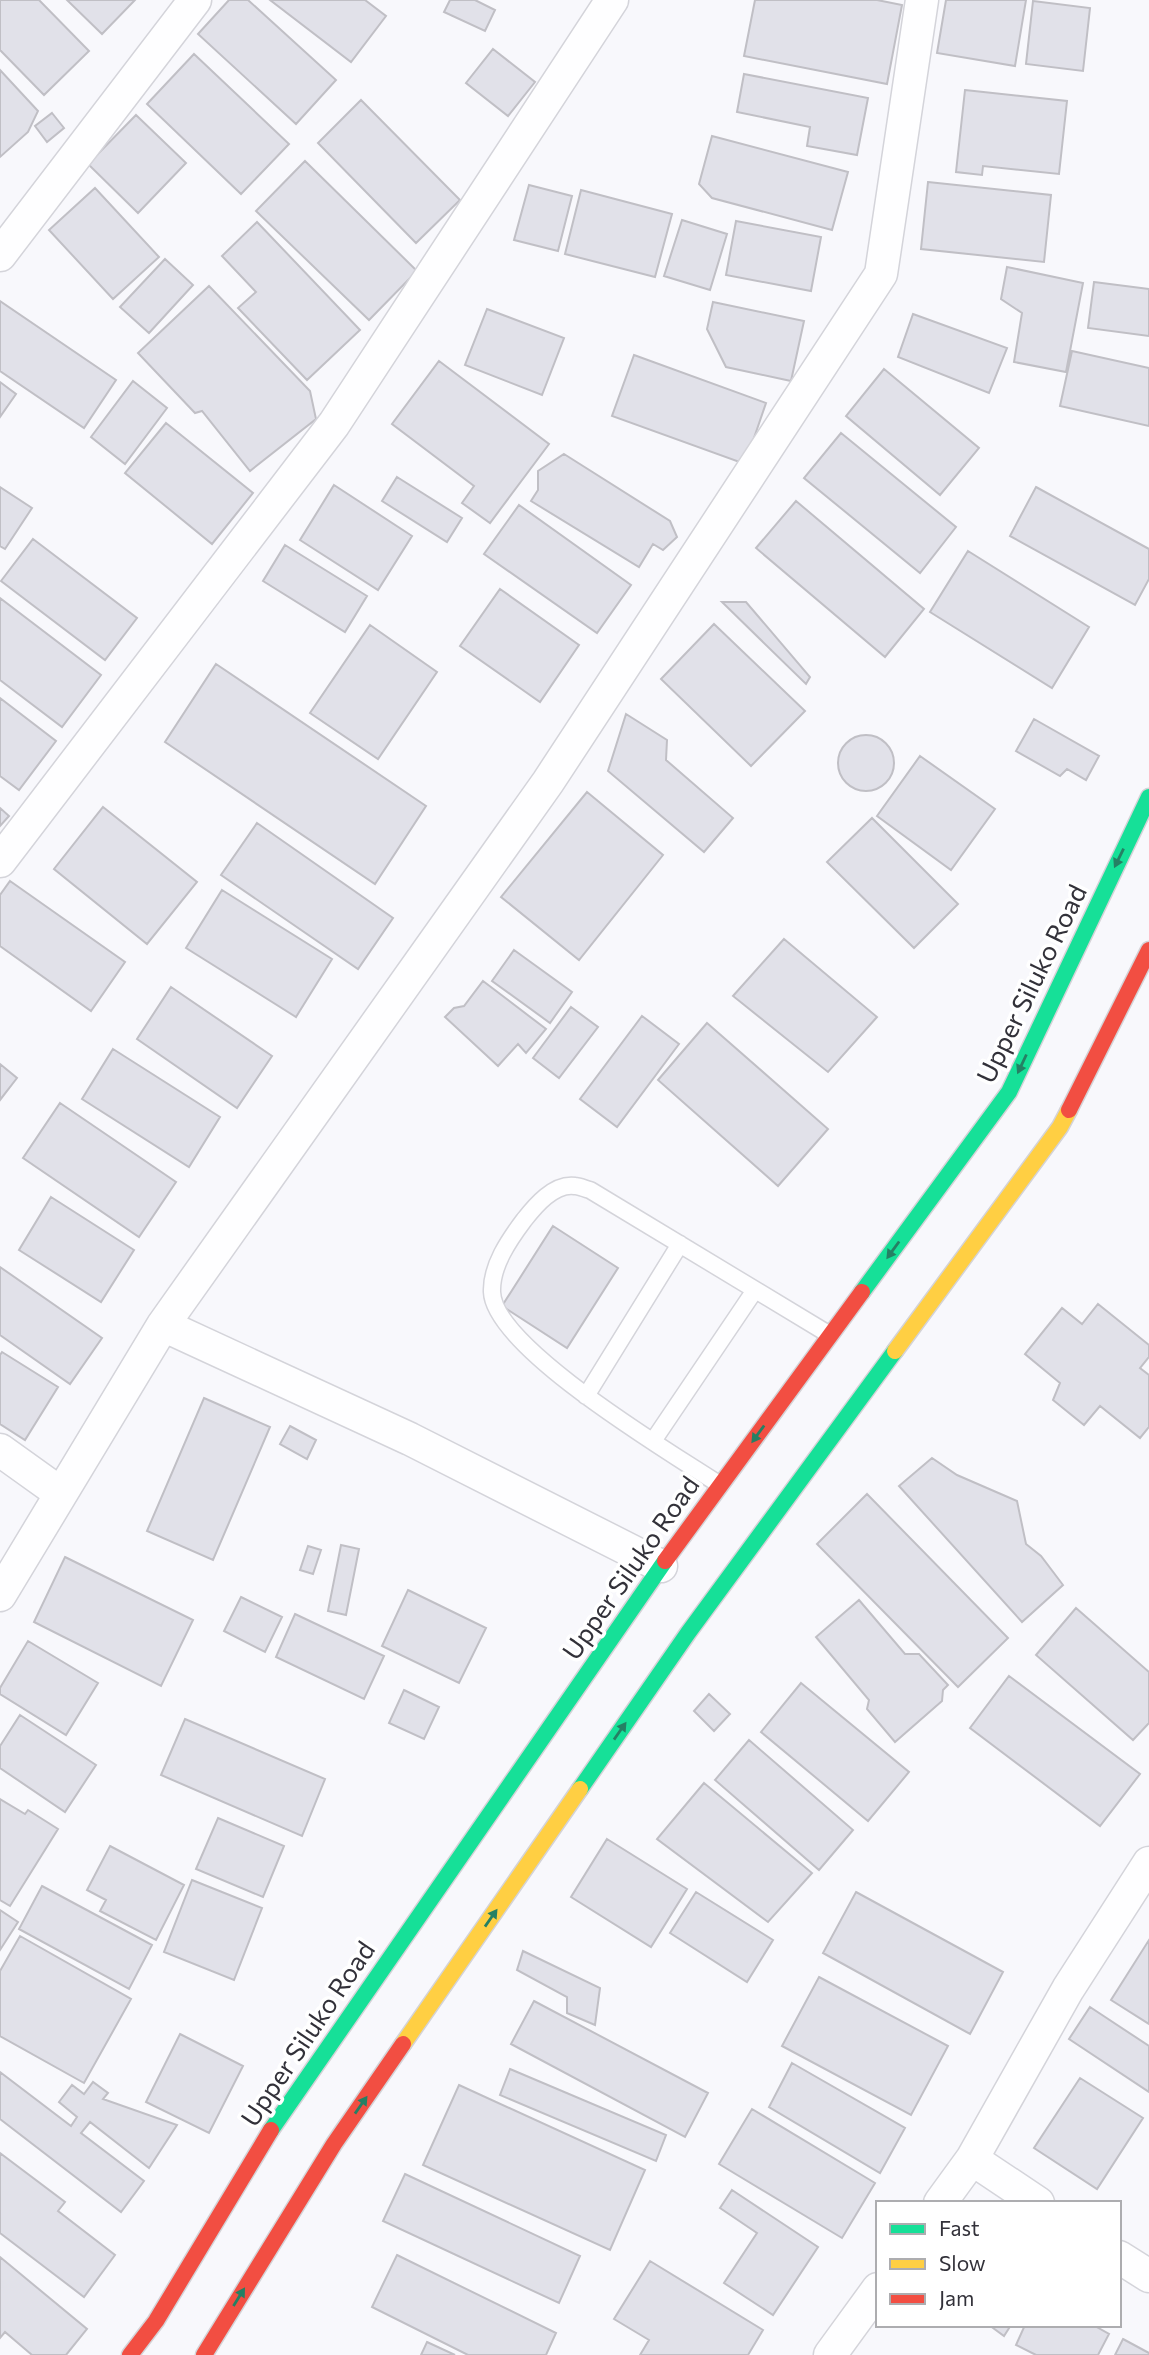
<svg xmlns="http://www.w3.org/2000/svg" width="1149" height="2355" font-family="Commissioner,sans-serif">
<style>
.building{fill:#e1e1e9;stroke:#c0bfc5;stroke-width:2}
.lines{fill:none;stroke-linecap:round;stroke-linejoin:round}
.lane-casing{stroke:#d4d4da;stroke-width:19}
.street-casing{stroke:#d4d4da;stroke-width:35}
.fast-casing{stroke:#d4d3d7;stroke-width:19}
.slow-casing{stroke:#d4d3d7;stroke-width:19}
.jam-casing{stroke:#d4d3d7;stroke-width:19}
.lane{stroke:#fefeff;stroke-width:16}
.street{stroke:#fefeff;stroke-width:32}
.fast{stroke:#16e098;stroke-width:16}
.slow{stroke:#ffcf43;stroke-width:16}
.jam{stroke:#f24e42;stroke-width:16}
.oneway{fill:#258064}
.labels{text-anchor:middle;stroke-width:7;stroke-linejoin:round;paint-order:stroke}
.street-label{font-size:26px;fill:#323139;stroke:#fff}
</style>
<rect width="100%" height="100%" fill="#f8f8fc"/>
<path class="building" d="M0,0H39L89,51L44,95L0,50Z
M67,0H135L102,34Z
M229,0H248L336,80L296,124L198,34Z
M270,0H365L386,16L351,62Z
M450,0H475L495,10L485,31L444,12Z
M755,0H877L902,5L887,84L744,56Z
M946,0H1026L1015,66L937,53Z
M1033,1L1090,8L1083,71L1026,64Z
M493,49L535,82L508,116L466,83Z
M194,54L289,144L241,194L147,104Z
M0,70L38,111L28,132L0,157Z
M744,74L868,98L857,155L807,146L810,127L737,112Z
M965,90L1067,101L1059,174L983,166L982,175L956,172Z
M361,100L460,200L416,243L318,143Z
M52,113L64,128L47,142L35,126Z
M136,115L186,163L138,213L88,164Z
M712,136L848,172L832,230L712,198L699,184Z
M305,161L417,271L369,320L256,211Z
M928,182L1051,195L1044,262L921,249Z
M529,185L572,196L558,251L514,240Z
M95,188L159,257L113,299L49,230Z
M581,190L672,214L655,277L565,254Z
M682,220L727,234L710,290L664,276Z
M736,221L821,237L811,291L726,275Z
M257,222L360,330L307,380L238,308L256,292L222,256Z
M165,259L193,285L149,333L120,307Z
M1007,267L1083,283L1066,372L1014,362L1022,313L1001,299Z
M1094,282L1149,289V336L1088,328Z
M209,286L310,391L316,419L250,471L202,411L195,413L138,353Z
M0,301L116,380L84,428L0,371Z
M713,302L804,321L791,381L726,367L707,329Z
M487,309L564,338L542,395L465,365Z
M913,314L1007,348L989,393L898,357Z
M1072,351L1149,368V426L1060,406Z
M634,355L766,403L745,464L612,416Z
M439,361L549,444L490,523L462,503L474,486L392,424Z
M884,369L979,448L940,495L846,416Z
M133,381L167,408L125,464L91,437Z
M0,382L16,394L0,417Z
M166,423L253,493L212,544L125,473Z
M841,433L956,527L920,573L804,478Z
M564,454L670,521L677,537L663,550L653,544L639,567L531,501L538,490V471Z
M397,477L462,518L447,542L382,501Z
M334,485L412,536L378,590L300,540Z
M0,487L32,508L5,549L0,546Z
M1036,487L1149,549V579L1135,605L1010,536Z
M796,501L924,609L885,657L756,548Z
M519,505L631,585L597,633L484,554Z
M33,539L137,618L105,660L1,581Z
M285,545L367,596L345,632L263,581Z
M968,551L1089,627L1052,688L930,612Z
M500,589L579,645L540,702L460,646Z
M0,598L101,675L62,727L0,680Z
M722,602H746L810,677L806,684Z
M714,624L805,711L751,766L661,679Z
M370,625L437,672L378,759L310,713Z
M216,664L426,806L375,884L165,742Z
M0,698L56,741L19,790L0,776Z
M626,714L667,740L666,760L733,818L704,852L608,771Z
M1034,719L1099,756L1086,780L1067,769L1060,776L1016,751Z
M838 763a28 28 0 1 1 56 0a28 28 0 1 1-56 0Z
M920,756L995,809L951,870L877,816Z
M587,792L663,855L579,960L501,897Z
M103,807L197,882L147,944L54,869Z
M0,808L9,816L0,826Z
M872,818L958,904L914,948L827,862Z
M257,823L393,918L358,969L221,875Z
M10,881L125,962L91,1011L0,946V895Z
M222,890L332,959L296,1017L186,948Z
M784,939L877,1017L828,1072L733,996Z
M514,950L572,992L550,1023L492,981Z
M483,981L546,1029L526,1053L518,1044L498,1066L445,1017L454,1008L464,1006Z
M171,987L272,1056L237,1108L137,1039Z
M571,1007L598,1027L559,1078L533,1058Z
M642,1016L679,1044L617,1127L580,1099Z
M707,1023L828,1129L778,1186L658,1080Z
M113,1049L220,1117L189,1167L82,1099Z
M0,1064L17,1078L0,1100Z
M60,1103L176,1182L139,1237L23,1158Z
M51,1197L134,1250L101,1302L19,1250Z
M553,1226L618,1268L567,1348L502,1306Z
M0,1267L102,1338L70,1384L0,1335Z
M1098,1304L1149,1345V1357L1140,1368L1149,1375V1427L1140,1438L1100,1406L1084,1425L1053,1400L1060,1383L1025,1354L1062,1308L1082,1324Z
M2,1352L58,1387L25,1440L0,1424V1355Z
M204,1398L270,1427L213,1560L147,1531Z
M290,1426L316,1440L307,1459L280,1444Z
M932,1458L957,1475L1017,1501L1026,1544L1041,1556L1063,1585L1022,1622L899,1486Z
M867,1494L1008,1638L958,1687L817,1544Z
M341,1545L359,1549L346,1615L328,1611Z
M308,1546L321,1550L313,1574L300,1570Z
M65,1557L193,1620L161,1686L34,1622Z
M408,1590L486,1628L459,1683L382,1646Z
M241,1597L282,1617L265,1652L224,1631Z
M859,1600L905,1654H919L948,1685L943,1690L942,1701L895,1742L867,1709L869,1700L816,1637Z
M1076,1608L1149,1672V1723L1133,1740L1036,1655Z
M295,1614L384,1656L364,1699L276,1657Z
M28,1641L98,1683L66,1735L0,1694V1688Z
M1009,1676L1140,1774L1100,1826L970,1728Z
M801,1683L909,1772L868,1821L761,1732Z
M404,1690L439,1707L424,1739L389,1723Z
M709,1694L730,1714L714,1731L694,1711Z
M20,1715L96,1765L65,1812L0,1768V1746Z
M185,1719L325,1779L302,1836L161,1775Z
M749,1740L853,1830L819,1870L715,1780Z
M704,1783L812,1873L768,1922L657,1839Z
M0,1799L25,1814L28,1810L58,1829L10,1906L0,1900Z
M218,1818L284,1846L263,1897L196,1869Z
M607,1839L687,1889L651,1947L571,1897Z
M110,1846L184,1885L156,1940L100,1911L106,1900L87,1890Z
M192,1880L262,1908L234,1980L164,1952Z
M42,1886L152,1945L129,1989L19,1929Z
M696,1892L773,1940L747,1982L670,1933Z
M856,1892L1003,1972L970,2034L823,1953Z
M0,1910L18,1922L0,1950Z
M20,1936L131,1999L84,2083L0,2036V1971Z
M1149,1940V2024L1111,2000Z
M523,1951L600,1988L595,2025L567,2013V1997L517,1970Z
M819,1977L948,2046L911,2115L782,2046Z
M534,2001L708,2093L685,2137L511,2044Z
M1090,2007L1149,2046V2092L1069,2039Z
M180,2034L243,2066L209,2133L146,2102Z
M792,2063L905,2128L880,2173L769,2107Z
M510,2069L666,2135L656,2161L500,2095Z
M0,2072L71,2126L77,2117L59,2102L72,2085L84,2094L93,2082L108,2093L103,2099L177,2125L149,2168L90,2122L81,2133L144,2181L121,2212L0,2119Z
M1080,2078L1143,2118L1097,2189L1034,2148Z
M459,2085L645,2170L610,2250L423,2165Z
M752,2109L875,2183L842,2238L719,2164Z
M0,2153L65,2202L58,2211L115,2255L84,2297L0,2233Z
M405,2174L580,2256L559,2303L383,2221Z
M732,2190L818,2247L773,2315L724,2283L757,2233L720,2208Z
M397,2255L556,2333L546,2355H468L372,2307Z
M0,2257L87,2329L66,2355H32L5,2332L0,2338Z
M650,2261L763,2330L748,2355H640L649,2340L614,2319Z
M989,2325H1011L1004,2336Z
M1025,2325H1093L1109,2334L1098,2355H1036L1016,2345Z
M1123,2339L1149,2353V2355H1115Z
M427,2342L455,2355H421Z"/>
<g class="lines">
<defs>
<path id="lane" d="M586,1396L680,1244
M653,1441L755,1290
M720,1485C673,1454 494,1348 492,1292C491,1266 509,1240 524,1220C535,1206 554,1183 575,1186C580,1186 585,1189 590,1190L830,1335"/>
<path id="street" d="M0,255L195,0
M0,861L334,424L612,0
M163,1325L410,1439L661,1566
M0,1450L60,1493
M0,1595L163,1325L548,782L881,274L922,0
M972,2159L1038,2203
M940,2203L972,2159L1068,1989L1149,1863
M1119,2257L1149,2276
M830,2355L878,2289"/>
<path id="fast" d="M862,1292L1009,1092L1149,797
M580,1789L688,1633L895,1351
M271,2130L665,1561"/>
<path id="slow" d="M895,1351L1060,1127L1069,1110
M403,2044L580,1789"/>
<path id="jam" d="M1069,1110L1149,950
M665,1561L862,1292
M130,2355L156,2321L271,2130
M204,2355L334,2144L403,2044"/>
</defs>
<use href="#lane" class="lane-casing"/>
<use href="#street" class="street-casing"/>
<use href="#fast" class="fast-casing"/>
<use href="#slow" class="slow-casing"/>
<use href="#jam" class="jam-casing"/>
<use href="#lane" class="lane"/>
<use href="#street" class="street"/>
<use href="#fast" class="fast"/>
<use href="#slow" class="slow"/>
<use href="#jam" class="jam"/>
</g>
<defs><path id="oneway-solid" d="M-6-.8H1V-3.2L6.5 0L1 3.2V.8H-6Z" transform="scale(1.75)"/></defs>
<g class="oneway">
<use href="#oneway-solid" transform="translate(1119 858) rotate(116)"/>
<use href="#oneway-solid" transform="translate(1022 1064) rotate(115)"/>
<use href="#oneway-solid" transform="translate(893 1250) rotate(126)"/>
<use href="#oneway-solid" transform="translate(758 1434) rotate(126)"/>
<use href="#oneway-solid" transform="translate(620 1731) rotate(-55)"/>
<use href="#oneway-solid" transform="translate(491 1918) rotate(-55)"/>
<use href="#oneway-solid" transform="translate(361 2105) rotate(-55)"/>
<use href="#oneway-solid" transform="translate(239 2297) rotate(-58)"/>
</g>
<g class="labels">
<g class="street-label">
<text transform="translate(1032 984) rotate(-64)" y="9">Upper Siluko Road</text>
<text transform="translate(631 1568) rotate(-55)" y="9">Upper Siluko Road</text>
<text transform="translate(308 2034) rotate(-56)" y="9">Upper Siluko Road</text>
</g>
</g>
<rect x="876" y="2201" width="245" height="126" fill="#ffffff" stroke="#adadb0" stroke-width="2"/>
<rect x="890" y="2224" width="35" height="10" fill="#16e098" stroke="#adadb0" stroke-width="2"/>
<text x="939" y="2236" font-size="21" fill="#323139">Fast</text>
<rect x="890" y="2259" width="35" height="10" fill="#ffcf43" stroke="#adadb0" stroke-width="2"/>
<text x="939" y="2271" font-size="21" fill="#323139">Slow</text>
<rect x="890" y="2294" width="35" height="10" fill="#f24e42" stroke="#adadb0" stroke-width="2"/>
<text x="939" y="2306" font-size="21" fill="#323139">Jam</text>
</svg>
